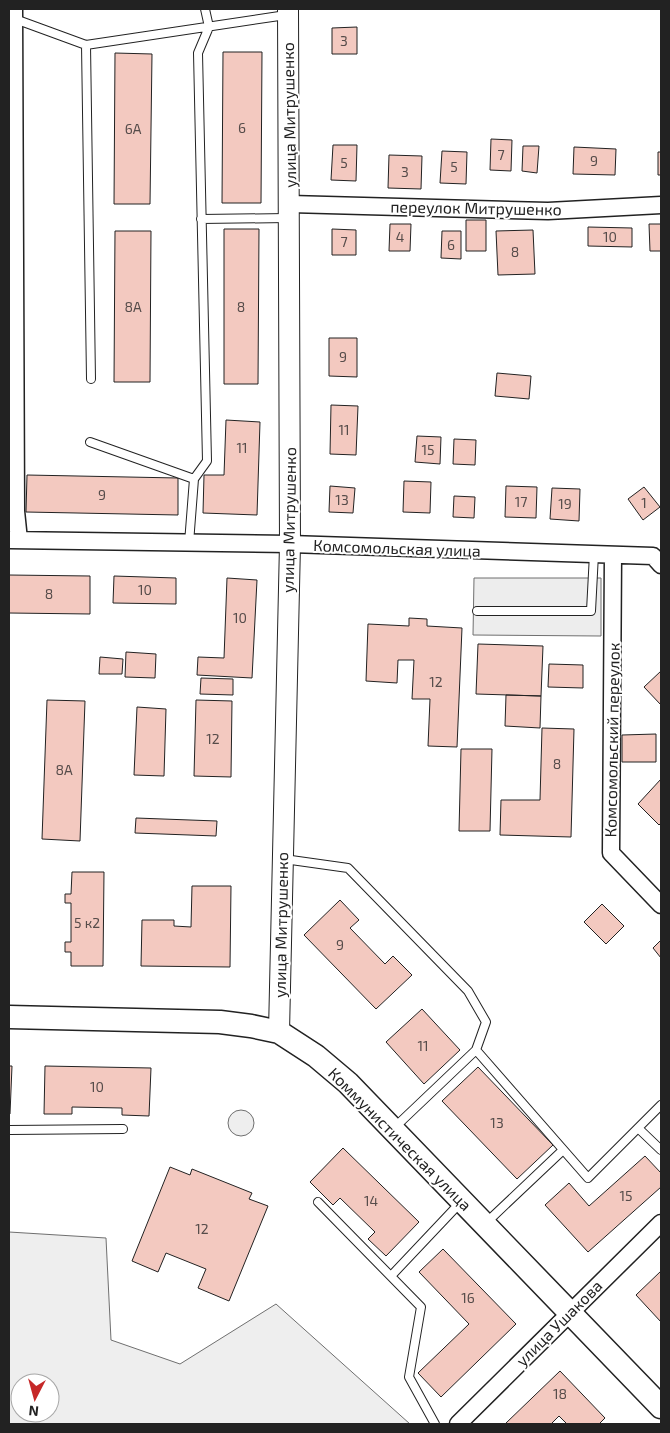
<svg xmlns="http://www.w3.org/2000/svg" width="670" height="1433" font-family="'Exo 2',sans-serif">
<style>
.green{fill:#eee;stroke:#6f6f6f;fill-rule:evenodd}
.parking{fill:#ededed;stroke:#6f6f6f}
.building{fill:#f3c9c0;stroke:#222}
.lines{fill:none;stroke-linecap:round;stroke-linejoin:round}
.service-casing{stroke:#222;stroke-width:10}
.minor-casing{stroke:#222;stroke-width:19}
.tertiary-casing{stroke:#222;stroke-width:22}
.secondary-casing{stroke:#222;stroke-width:25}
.service{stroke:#fff;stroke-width:8}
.minor{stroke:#fff;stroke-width:16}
.tertiary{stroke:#fff;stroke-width:20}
.secondary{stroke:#fff;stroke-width:22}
.labels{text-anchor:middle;stroke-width:4;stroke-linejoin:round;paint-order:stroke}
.number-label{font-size:14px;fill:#564c4a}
.street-label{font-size:16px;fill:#222;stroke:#fff}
</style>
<rect width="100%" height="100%" fill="#fff"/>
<path class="green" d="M228 1123a13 13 0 1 1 26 0a13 13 0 1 1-26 0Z
M9,1232L106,1238L111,1340L180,1364L276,1304L410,1424H9ZM20,1383H50V1413H20Z"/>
<path class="parking" d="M474,578H601V636L473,635Z"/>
<path class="building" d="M357,27V54H332V28Z
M223,52H262L261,203H222Z
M115,53L152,54L150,204H114Z
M491,139L512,140L511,171L490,170Z
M333,145H357L356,181L331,180Z
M523,146H539L537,173L522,171Z
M574,147L616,149L615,175L573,174Z
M442,151L467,152L466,184L440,183Z
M658,152H661V175H658Z
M389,155L422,156L421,189L388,188Z
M466,220H486V251H466Z
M390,224H411L410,251H389Z
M649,224H661V251H650Z
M588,227L632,228V247L588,246Z
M224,229H259L258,384H224Z
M332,229L356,230V255H332Z
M533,230L535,274L498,275L496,231Z
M115,231H151L150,382H114Z
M442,231H461V259L441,258Z
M329,338H357V377L329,376Z
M497,373L531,376L529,399L495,396Z
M331,405L358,406L356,455L330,454Z
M226,420L260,422L257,515L203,513L204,475H224Z
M417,436L441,437L440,464L415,462Z
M454,439L476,440L475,465L453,464Z
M27,475L178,478V515L26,512Z
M404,481L431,482L430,513L403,512Z
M330,486L355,488L353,513L329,512Z
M506,486L537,487L536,518L505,517Z
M644,487L660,507L643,520L628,499Z
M552,488L580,489L579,521L550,519Z
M454,496L475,497L474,518L453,517Z
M9,575L90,576V614L9,613Z
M114,576L176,578V604L113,603Z
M227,578L257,580L252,678L197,675L198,657L224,658Z
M409,618L427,619V626L462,628L457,747L428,746L430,699H412L414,660H398L397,683L366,681L368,624L409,626Z
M478,644L543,646L541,696L476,694Z
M126,652L156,654L155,678L125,677Z
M100,657L123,659L122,674H99Z
M549,664L583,665V688L548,687Z
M661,671V705L644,687Z
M201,678L233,679V695L200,694Z
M506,695L541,696L540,728L505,726Z
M47,700L85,701L80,841L42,839Z
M196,700L232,701L231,777L194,776Z
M137,707L166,709L164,776L134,775Z
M542,728L574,729L571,837L500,835L501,800H540Z
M656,734V762H622V735Z
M461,749H492L490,831H459Z
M661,779V823L659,825L638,804Z
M136,818L217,821L216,836L135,833Z
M72,872H104L103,966H71V952H65V942H71V903H65V894H71Z
M192,886H231L230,967L141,966L142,920H174V926L191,927Z
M340,900L359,920L350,928L385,964L393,956L412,975L376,1009L304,935Z
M602,904L624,926L606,944L584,922Z
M661,940V958L653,948Z
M422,1009L460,1050L424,1084L386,1042Z
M9,1066H12L10,1114H9Z
M45,1066L151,1068L149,1116L122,1115V1108L72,1107V1114H44Z
M478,1067L553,1145L517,1179L442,1101Z
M343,1148L419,1222L386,1256L368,1239L375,1232L340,1198L333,1205L310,1182Z
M645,1156L661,1173V1187L588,1252L545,1205L569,1183L589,1206Z
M170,1167L190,1175L192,1169L252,1193L249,1199L268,1206L229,1301L198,1288L206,1269L166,1253L158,1272L132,1261Z
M443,1249L516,1324L441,1397L418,1373L469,1324L419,1272Z
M661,1271V1322L636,1295Z
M560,1371L605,1418L599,1424H567L559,1416L551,1424H505Z"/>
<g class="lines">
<defs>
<path id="service" d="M15,19L86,45L286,15
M86,45L91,379
M201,219L288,218
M90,442L194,479
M189,543L194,479L207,461L198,53L209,27L205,9
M477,611H591L594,554
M284,859L348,868L468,991L486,1022L476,1050L588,1178L661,1105
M394,1128L476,1050
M638,1128L661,1150
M9,1130L123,1129
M318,1202L421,1307L409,1377L435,1424
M487,1222L563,1150
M391,1276L460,1203"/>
<path id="minor" d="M14,9L16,511L19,540
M290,204L548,211L661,205
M9,540L290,544L653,556L661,565
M613,555L611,853L661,905
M458,1424L661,1223"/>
<path id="tertiary" d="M279,1032L290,544L288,9"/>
<path id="secondary" d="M9,1017L220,1022L251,1026L279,1032L316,1056L348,1083L661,1407"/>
</defs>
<use href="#service" class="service-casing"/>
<use href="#minor" class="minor-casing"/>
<use href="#tertiary" class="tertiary-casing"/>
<use href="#secondary" class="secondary-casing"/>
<use href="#service" class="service"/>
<use href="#minor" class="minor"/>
<use href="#tertiary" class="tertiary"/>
<use href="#secondary" class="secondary"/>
</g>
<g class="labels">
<g class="number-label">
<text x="344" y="46">3</text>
<text x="242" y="133">6</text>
<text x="133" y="134">6А</text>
<text x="501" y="160">7</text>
<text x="594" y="166">9</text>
<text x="344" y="168">5</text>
<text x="454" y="172">5</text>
<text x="405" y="177">3</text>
<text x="400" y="242">4</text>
<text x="610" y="242">10</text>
<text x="344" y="247">7</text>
<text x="451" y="250">6</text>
<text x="515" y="257">8</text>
<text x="133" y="312">8А</text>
<text x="241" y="312">8</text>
<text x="343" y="362">9</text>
<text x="344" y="435">11</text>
<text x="242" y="453">11</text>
<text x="428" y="455">15</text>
<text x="102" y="500">9</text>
<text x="342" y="505">13</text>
<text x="521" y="507">17</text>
<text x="644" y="508">1</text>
<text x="565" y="509">19</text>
<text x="145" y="595">10</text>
<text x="49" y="599">8</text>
<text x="240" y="623">10</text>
<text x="436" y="687">12</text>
<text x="213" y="744">12</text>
<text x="557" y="769">8</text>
<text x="64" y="775">8А</text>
<text x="87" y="928">5 к2</text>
<text x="340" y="950">9</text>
<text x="423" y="1051">11</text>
<text x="97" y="1092">10</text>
<text x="497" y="1128">13</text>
<text x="626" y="1201">15</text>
<text x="371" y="1206">14</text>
<text x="202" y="1234">12</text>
<text x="468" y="1303">16</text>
<text x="560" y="1399">18</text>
</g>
<g class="street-label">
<text transform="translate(289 115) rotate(-91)" y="6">улица Митрушенко</text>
<text transform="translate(476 208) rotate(1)" y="6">переулок Митрушенко</text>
<text transform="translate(289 520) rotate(-89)" y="6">улица Митрушенко</text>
<text transform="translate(397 548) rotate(2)" y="6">Комсомольская улица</text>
<text transform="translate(612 740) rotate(-89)" y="6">Комсомольский переулок</text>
<text transform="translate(281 925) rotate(-89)" y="6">улица Митрушенко</text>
<text transform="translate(400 1139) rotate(45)" y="6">Коммунистическая улица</text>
<text transform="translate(559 1323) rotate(-45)" y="6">улица Ушакова</text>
</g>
</g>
<rect width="670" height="1433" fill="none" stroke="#222222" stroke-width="20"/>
<g transform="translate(35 1398) rotate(186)"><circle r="24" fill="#ffffff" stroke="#a7a7a7"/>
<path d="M0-4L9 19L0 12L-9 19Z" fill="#c62828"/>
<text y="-8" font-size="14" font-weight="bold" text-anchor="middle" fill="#222222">N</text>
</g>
</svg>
